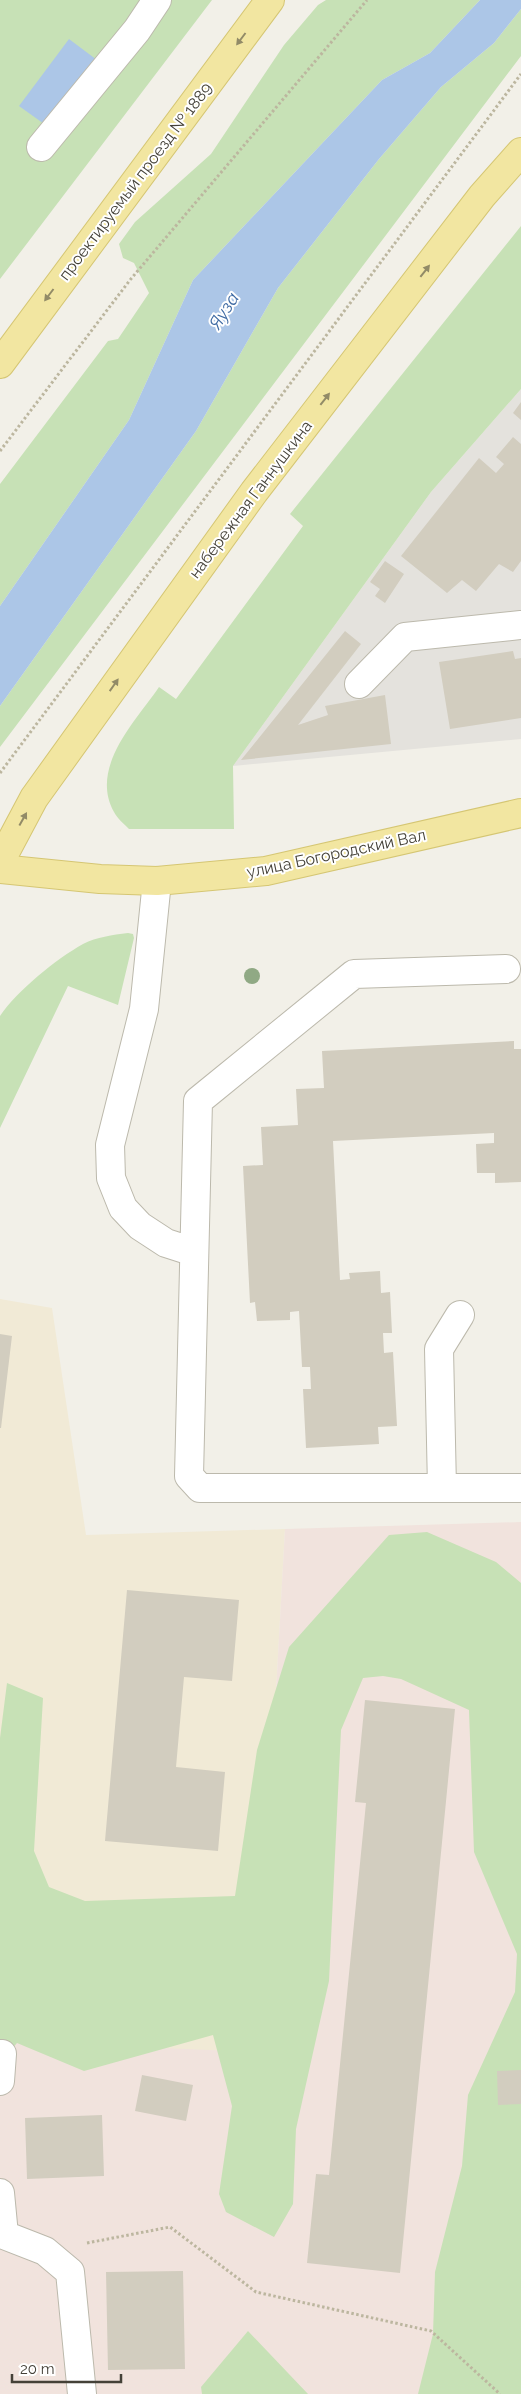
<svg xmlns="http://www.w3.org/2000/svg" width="521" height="2394" font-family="Raleway,sans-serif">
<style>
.commercial{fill:#f1ead6}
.industrial{fill:#e4e2dd}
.medical{fill:#f1e3dd}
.green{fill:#c7e1b6}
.water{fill:#acc6e7}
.building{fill:#d2cdbf}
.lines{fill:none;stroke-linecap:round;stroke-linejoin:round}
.minor-casing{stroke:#bcb9ac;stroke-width:30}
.major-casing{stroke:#d5c673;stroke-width:30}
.path{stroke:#bcb69f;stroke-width:3;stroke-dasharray:2.5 2.5;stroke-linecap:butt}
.minor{stroke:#fff;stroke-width:28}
.major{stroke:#f2e6a1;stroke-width:28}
.tree{fill:#90a984}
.oneway{fill:#928b67}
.labels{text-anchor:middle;stroke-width:4;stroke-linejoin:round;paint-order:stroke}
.street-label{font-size:16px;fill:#444138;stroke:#fff}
.water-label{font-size:18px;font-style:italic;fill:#3e6aa3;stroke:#fff}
</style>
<rect width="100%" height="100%" fill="#f2f0e8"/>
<path class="commercial" d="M0,1299L52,1308L86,1535L285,1529L256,2053L0,2041Z"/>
<path class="industrial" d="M521,389V739L233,766L431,492Z"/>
<path class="medical" d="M521,1522V2394H0V2041L256,2052L285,1529Z"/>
<path class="green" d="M0,0H212L0,279Z
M326,0H480L430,53L382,80L193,280L129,420L0,606V484L108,341L118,339L149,293L134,263L123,258L119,244L135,222L211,154L284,45L318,5Z
M521,9V56L0,747V706L196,431L278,288L379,159L441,87L494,43Z
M521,226V389L431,492L233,766L234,829H129C124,824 117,818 114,812C89,767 136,721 159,687L176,699L303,526L290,514Z
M128,933L133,934L134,938L118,1005L68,986L0,1128V1016C17,991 56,959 83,944C97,937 112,935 128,933Z
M427,1532L496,1562L521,1583V2394H418L433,2334L435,2272L462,2166L468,2095L515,1992L517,1954L474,1852L469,1710L401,1679L383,1676L363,1678L341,1730L329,1981L296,2129L293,2204L274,2237L226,2212L219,2194L232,2106L213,2035L84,2071L17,2043L4,2058L0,2068V1738L7,1683L43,1698L34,1851L49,1887L85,1901L235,1896L257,1750L289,1647L389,1535Z
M248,2331L308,2394H202L201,2387Z"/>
<path class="water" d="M480,0H521V9L494,43L441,87L379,159L278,288L196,431L0,706V606L129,420L193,280L382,80L430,53Z
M69,39L97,60L47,126L19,106Z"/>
<path class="building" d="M521,402V420L513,413Z
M513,437L521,444V561L513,572L499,564L476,591L462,580L447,593L401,556L479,458L496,473L504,464L496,457Z
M385,561L404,574L385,603L375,596L380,589L370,582Z
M345,631L361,644L298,725L328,715L325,706L385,695L391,744L241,760Z
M513,651L515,659L521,658V718L450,729L439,662Z
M514,1041V1049H521V1182L495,1183V1173H477L476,1144L494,1143V1133L333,1141L340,1280L350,1279L349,1273L380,1271L381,1293L390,1292L392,1333H383L384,1353L393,1352L397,1426L378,1427L379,1444L306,1448L303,1389H311L310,1367H302L299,1311L290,1312V1320L257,1321L255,1302L250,1303L243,1166L263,1165L261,1127L298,1125L296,1089L324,1088L322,1051Z
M0,1334L12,1336L1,1428H0Z
M127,1590L239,1600L232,1681L184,1677L176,1767L225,1772L218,1851L105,1841Z
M365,1700L455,1709L400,2273L307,2263L316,2174L329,2175L366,1803L355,1802Z
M521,2070V2104L498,2105L497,2071Z
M142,2075L193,2085L186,2121L135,2111Z
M102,2115L104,2176L27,2179L25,2118Z
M183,2271L185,2369L108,2370L106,2272Z"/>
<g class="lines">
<defs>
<path id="minor" d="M41,147L137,30L157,0
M359,684L405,637L521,625
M157,881L144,1009L110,1145L111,1178L123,1208L140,1226L166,1243L194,1252
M506,969L354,974L198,1101L189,1476L200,1488H521
M442,1488L439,1349L460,1315
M0,2081L2,2054
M0,2193L4,2235L45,2251L70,2272L82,2394"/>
<path id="major" d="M0,364L270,0
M0,862L34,798L254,492L482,196L521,152
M0,869L100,879L157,881L266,871L521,813"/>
</defs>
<use href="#minor" class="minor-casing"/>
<use href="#major" class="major-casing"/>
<path class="path" d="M0,451L130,280L367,0
M0,773L521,74
M87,2243L170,2227L256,2292L431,2331L500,2394"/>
<use href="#minor" class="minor"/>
<use href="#major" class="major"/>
</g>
<circle class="tree" cx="252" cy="976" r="8"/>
<defs><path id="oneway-solid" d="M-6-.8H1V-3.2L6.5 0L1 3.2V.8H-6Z" transform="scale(1.25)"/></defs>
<g class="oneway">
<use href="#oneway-solid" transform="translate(241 39) rotate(127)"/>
<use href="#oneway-solid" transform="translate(425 271) rotate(-52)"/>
<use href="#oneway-solid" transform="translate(49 295) rotate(127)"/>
<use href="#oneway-solid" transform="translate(325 399) rotate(-52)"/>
<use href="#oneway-solid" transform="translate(114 685) rotate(-55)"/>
<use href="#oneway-solid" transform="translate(23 819) rotate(-61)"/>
</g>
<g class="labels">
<g class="street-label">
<text transform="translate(135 181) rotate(-53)" y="6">проектируемый проезд № 1889</text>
<text transform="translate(250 499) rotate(-53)" y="6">набережная Ганнушкина</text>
<text transform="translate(336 853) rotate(-12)" y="6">улица Богородский Вал</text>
</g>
<g class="water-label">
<text transform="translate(224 311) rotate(-58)" y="6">Яуза</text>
</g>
</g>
<path d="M12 2374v8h109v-8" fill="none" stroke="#444138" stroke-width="2.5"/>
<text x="20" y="2374" font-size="15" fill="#444138" stroke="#ffffff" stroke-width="4" paint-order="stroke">20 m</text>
</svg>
